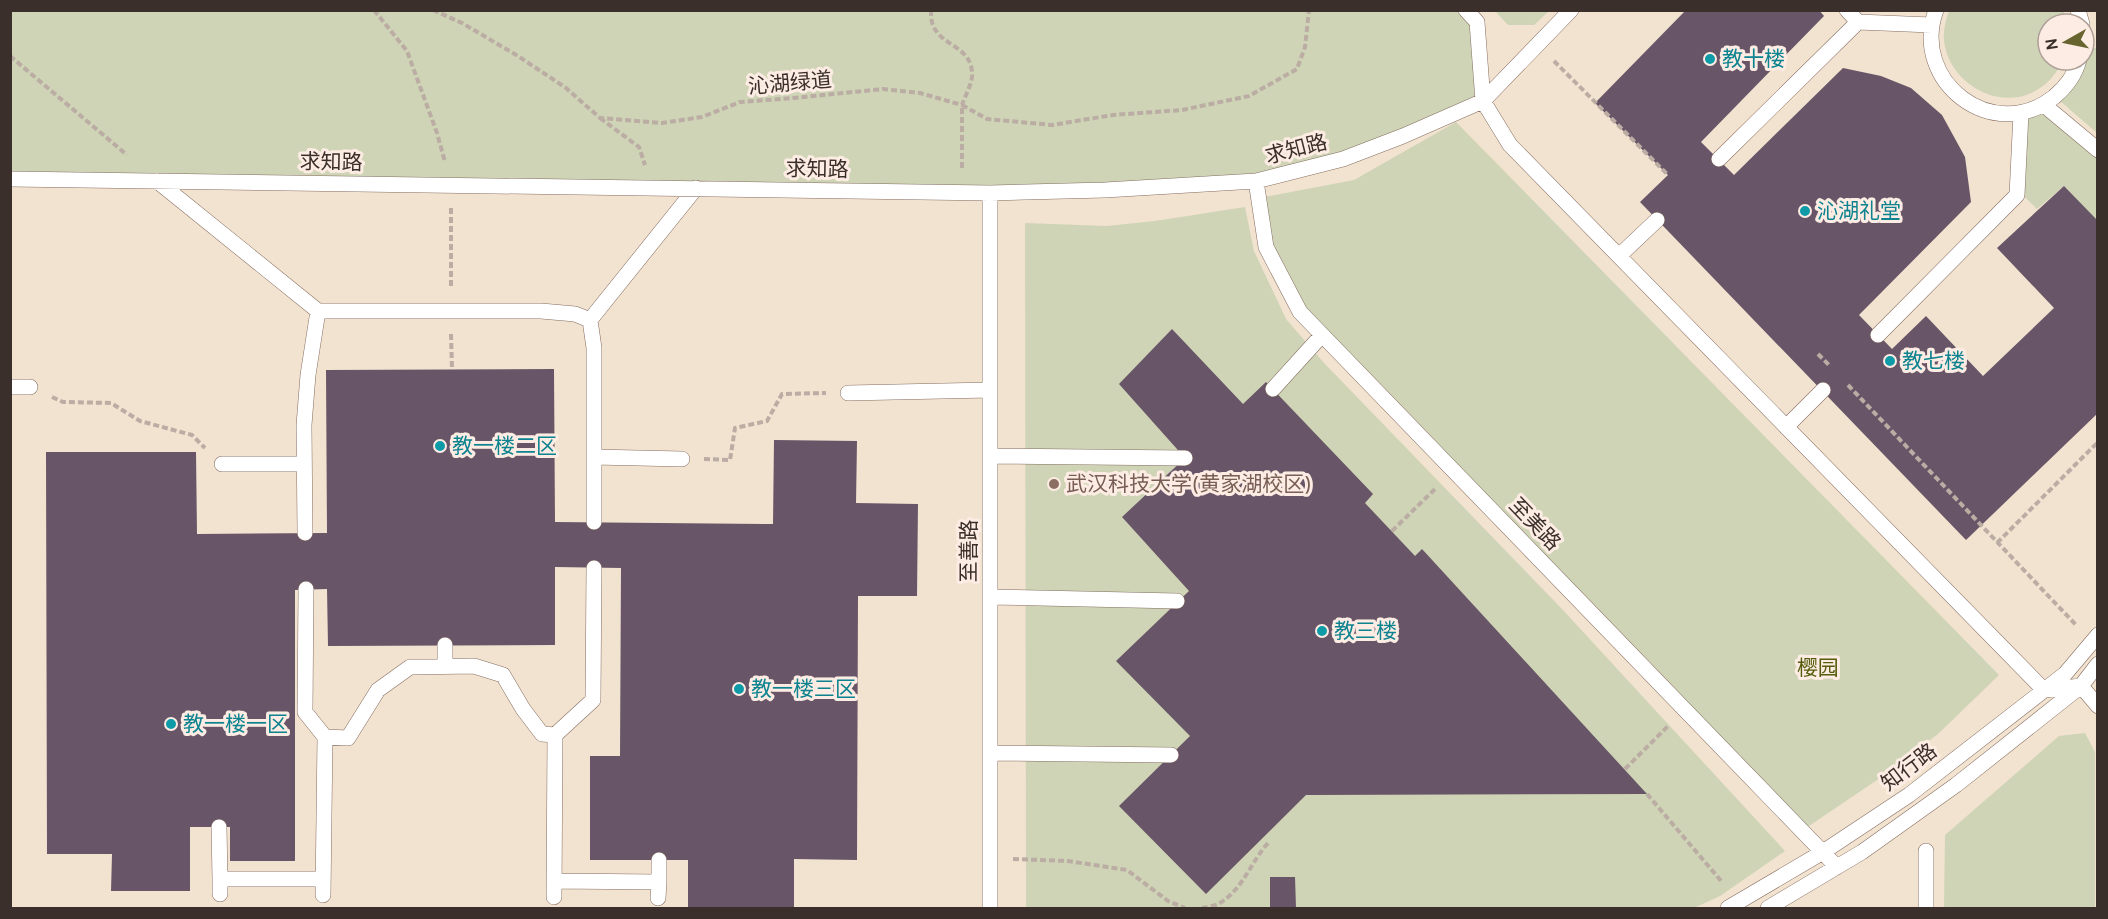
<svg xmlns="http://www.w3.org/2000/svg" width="2108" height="919" font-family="Overpass,'Noto Sans SC',sans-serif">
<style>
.education{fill:#f2e3d0;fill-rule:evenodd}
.green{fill:#ced4b5}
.building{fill:#685567}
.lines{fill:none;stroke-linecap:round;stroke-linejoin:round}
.service-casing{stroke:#866d61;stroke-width:16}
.path{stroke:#bbaca4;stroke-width:4;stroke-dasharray:6 3;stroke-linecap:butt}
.service{stroke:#fff;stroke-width:15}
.culture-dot{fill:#0f9aa8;stroke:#fdece3;stroke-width:2}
.education-dot{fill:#8d6e63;stroke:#fdece3;stroke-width:2}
.labels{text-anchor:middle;stroke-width:6;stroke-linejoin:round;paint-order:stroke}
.culture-label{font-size:21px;fill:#0d838f;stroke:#fdece3;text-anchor:start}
.street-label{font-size:21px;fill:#3a2f2a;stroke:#fdece3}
.education-label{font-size:21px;fill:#785e54;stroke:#fdece3;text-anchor:start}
.park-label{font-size:21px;fill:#555d0c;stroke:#fdece3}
</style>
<rect width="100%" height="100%" fill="#fdece3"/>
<path class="education" d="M11,11H2097V908H11ZM2048,24H2084V60H2048Z"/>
<path class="green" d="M1466,10L1477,22L1483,101L1403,136L1256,181L990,193L11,179V11Z
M1495,11H1549L1534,25H1508Z
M1949,11H2064L2068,24H2048V60H2064C2057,71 2051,81 2040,88C2004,113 1954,87 1945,47C1942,35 1945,22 1949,11Z
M2084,47L2097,48V133L2059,100L2084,60Z
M2042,109L2097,156V221L2064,186L2037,209L2020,192L2025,117Z
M1456,122L1999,675L1938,734L1877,780L1803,830L1300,312L1266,247L1259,198L1354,180Z
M1245,207L1254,251L1286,319L1325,364L1562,609L1785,851L1720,896L1694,908H1026L1025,223L1107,226L1155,221Z
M2085,733L2095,752V908H1944L1945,835L2059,736Z"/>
<path class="building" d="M1686,10H1819L1824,16L1701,142L1734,175L1843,68L1881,76L1911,88L1942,115L1965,157L1971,202L1859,315L1892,349L1926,316L1983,376L2054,308L1997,248L2064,186L2098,221V413L1966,540L1640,202L1668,175L1595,103Z
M1172,329L1243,404L1266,382L1373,494L1365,503L1415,556L1422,549L1647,794L1306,795L1206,894L1119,806L1190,736L1116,661L1189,591L1122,517L1185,458L1119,384Z
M554,369L555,522L773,524L774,440L857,441L856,503L918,504L917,596H858L857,860L794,859V908H688V860H590V756H620L621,568L555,567V645L328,646L327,589L295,590V861H230V827H190V891H111L112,854H47L46,452H196L197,534L327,533L326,370Z
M1270,877H1295L1296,908H1270Z"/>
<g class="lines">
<defs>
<path id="service" d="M1466,10L1477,22L1483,101L1510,145L2044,690L2081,686L2098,706
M1847,10L1858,22L1931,25
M1936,10C1910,82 1993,145 2054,97C2066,87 2075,75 2079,60
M2078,10L2082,24
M2044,105L2098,150
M1719,159L1858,22
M10,179L990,193L1105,190L1256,181L1343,159L1403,136L1483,101L1571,10
M157,181L318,311H541L575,314L590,320L594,348V522
M1256,181L1266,247L1300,312L1837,867
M990,193V908
M1619,256L1657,220
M590,320L696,188
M1878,335L2017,195L2021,113
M10,387H30
M1273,389L1322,335
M848,393L990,390
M1786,427L1823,390
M990,456L1185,458
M594,457L682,459
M222,464H304
M305,533L304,425L308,375L318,311
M306,589L305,712L325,737L323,895
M990,597L1177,601
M445,645V666
M325,737L348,738L378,690L410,667L474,666L503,675L523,709L542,734L555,735
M990,753L1171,755
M219,827L220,879H323
M1926,851V908
M659,860V882
M220,879V894
M554,881L659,882L658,898
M554,897L555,735L593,700L594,568
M1728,908L1823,852L1909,795L2065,674L2098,635
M1768,908L1862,852L1956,785L2081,686L2098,664"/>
</defs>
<use href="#service" class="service-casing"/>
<path class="path" d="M374,10L407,51L437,133L445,162
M433,10L462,23L518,56L566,88L600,118L662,123L702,117L740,102L794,98L883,89L920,93L962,105C965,96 971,86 972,77C974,46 941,47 933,25C931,21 931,15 931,10
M10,56L127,155
M1554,61L1668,175
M600,118L639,147L645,165
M962,168V105L987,119L1052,125L1113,115L1182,110L1249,96L1297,69L1305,47L1309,10
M451,208V287
M451,334L452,369
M1818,354L1830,366
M1848,385L2076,625
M52,397L63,402L111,403L140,421L192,435L205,448
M704,459L730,460L735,428L767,421L782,394L826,393
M1392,531L1436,488
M1997,543L2098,442
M1625,769L1669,725
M1647,794L1722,882
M1013,859L1068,861L1127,870L1168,901L1185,908
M1202,908C1207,907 1215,906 1220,903C1244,888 1251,861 1269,842"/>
<use href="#service" class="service"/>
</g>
<g class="culture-dot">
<circle cx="1710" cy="59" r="6"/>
<circle cx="1805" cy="211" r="6"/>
<circle cx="1890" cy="361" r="6"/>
<circle cx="440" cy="446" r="6"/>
<circle cx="1322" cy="631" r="6"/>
<circle cx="739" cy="689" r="6"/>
<circle cx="171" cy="724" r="6"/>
</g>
<circle class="education-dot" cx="1054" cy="484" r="6"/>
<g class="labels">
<g class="culture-label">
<text x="1722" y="66">教十楼</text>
<text x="1817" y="218">沁湖礼堂</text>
<text x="1902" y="368">教七楼</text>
<text x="452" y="453">教一楼二区</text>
<text x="1334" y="638">教三楼</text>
<text x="751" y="696">教一楼三区</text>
<text x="183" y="731">教一楼一区</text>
</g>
<g class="street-label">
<text transform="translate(790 83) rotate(-5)" y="7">沁湖绿道</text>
<text transform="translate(1296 149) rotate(-14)" y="7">求知路</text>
<text transform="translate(331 162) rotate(1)" y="7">求知路</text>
<text transform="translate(817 169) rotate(1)" y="7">求知路</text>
<text transform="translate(1535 524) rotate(46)" y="7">至美路</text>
<text transform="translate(969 551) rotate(-90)" y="7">至善路</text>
<text transform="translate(1909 767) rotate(-37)" y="7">知行路</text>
</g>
<g class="education-label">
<text x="1066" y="491">武汉科技大学(黄家湖校区)</text>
</g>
<g class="park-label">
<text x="1818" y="675">樱园</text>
</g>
</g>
<rect width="2108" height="919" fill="none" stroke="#3a2f2a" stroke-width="24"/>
<g transform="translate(2066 42) rotate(261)"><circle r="28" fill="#fdece3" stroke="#afa099" stroke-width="1.5"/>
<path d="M0-4.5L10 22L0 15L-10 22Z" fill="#676430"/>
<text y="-9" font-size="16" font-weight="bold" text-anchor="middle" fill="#3a2f2a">N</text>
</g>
</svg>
